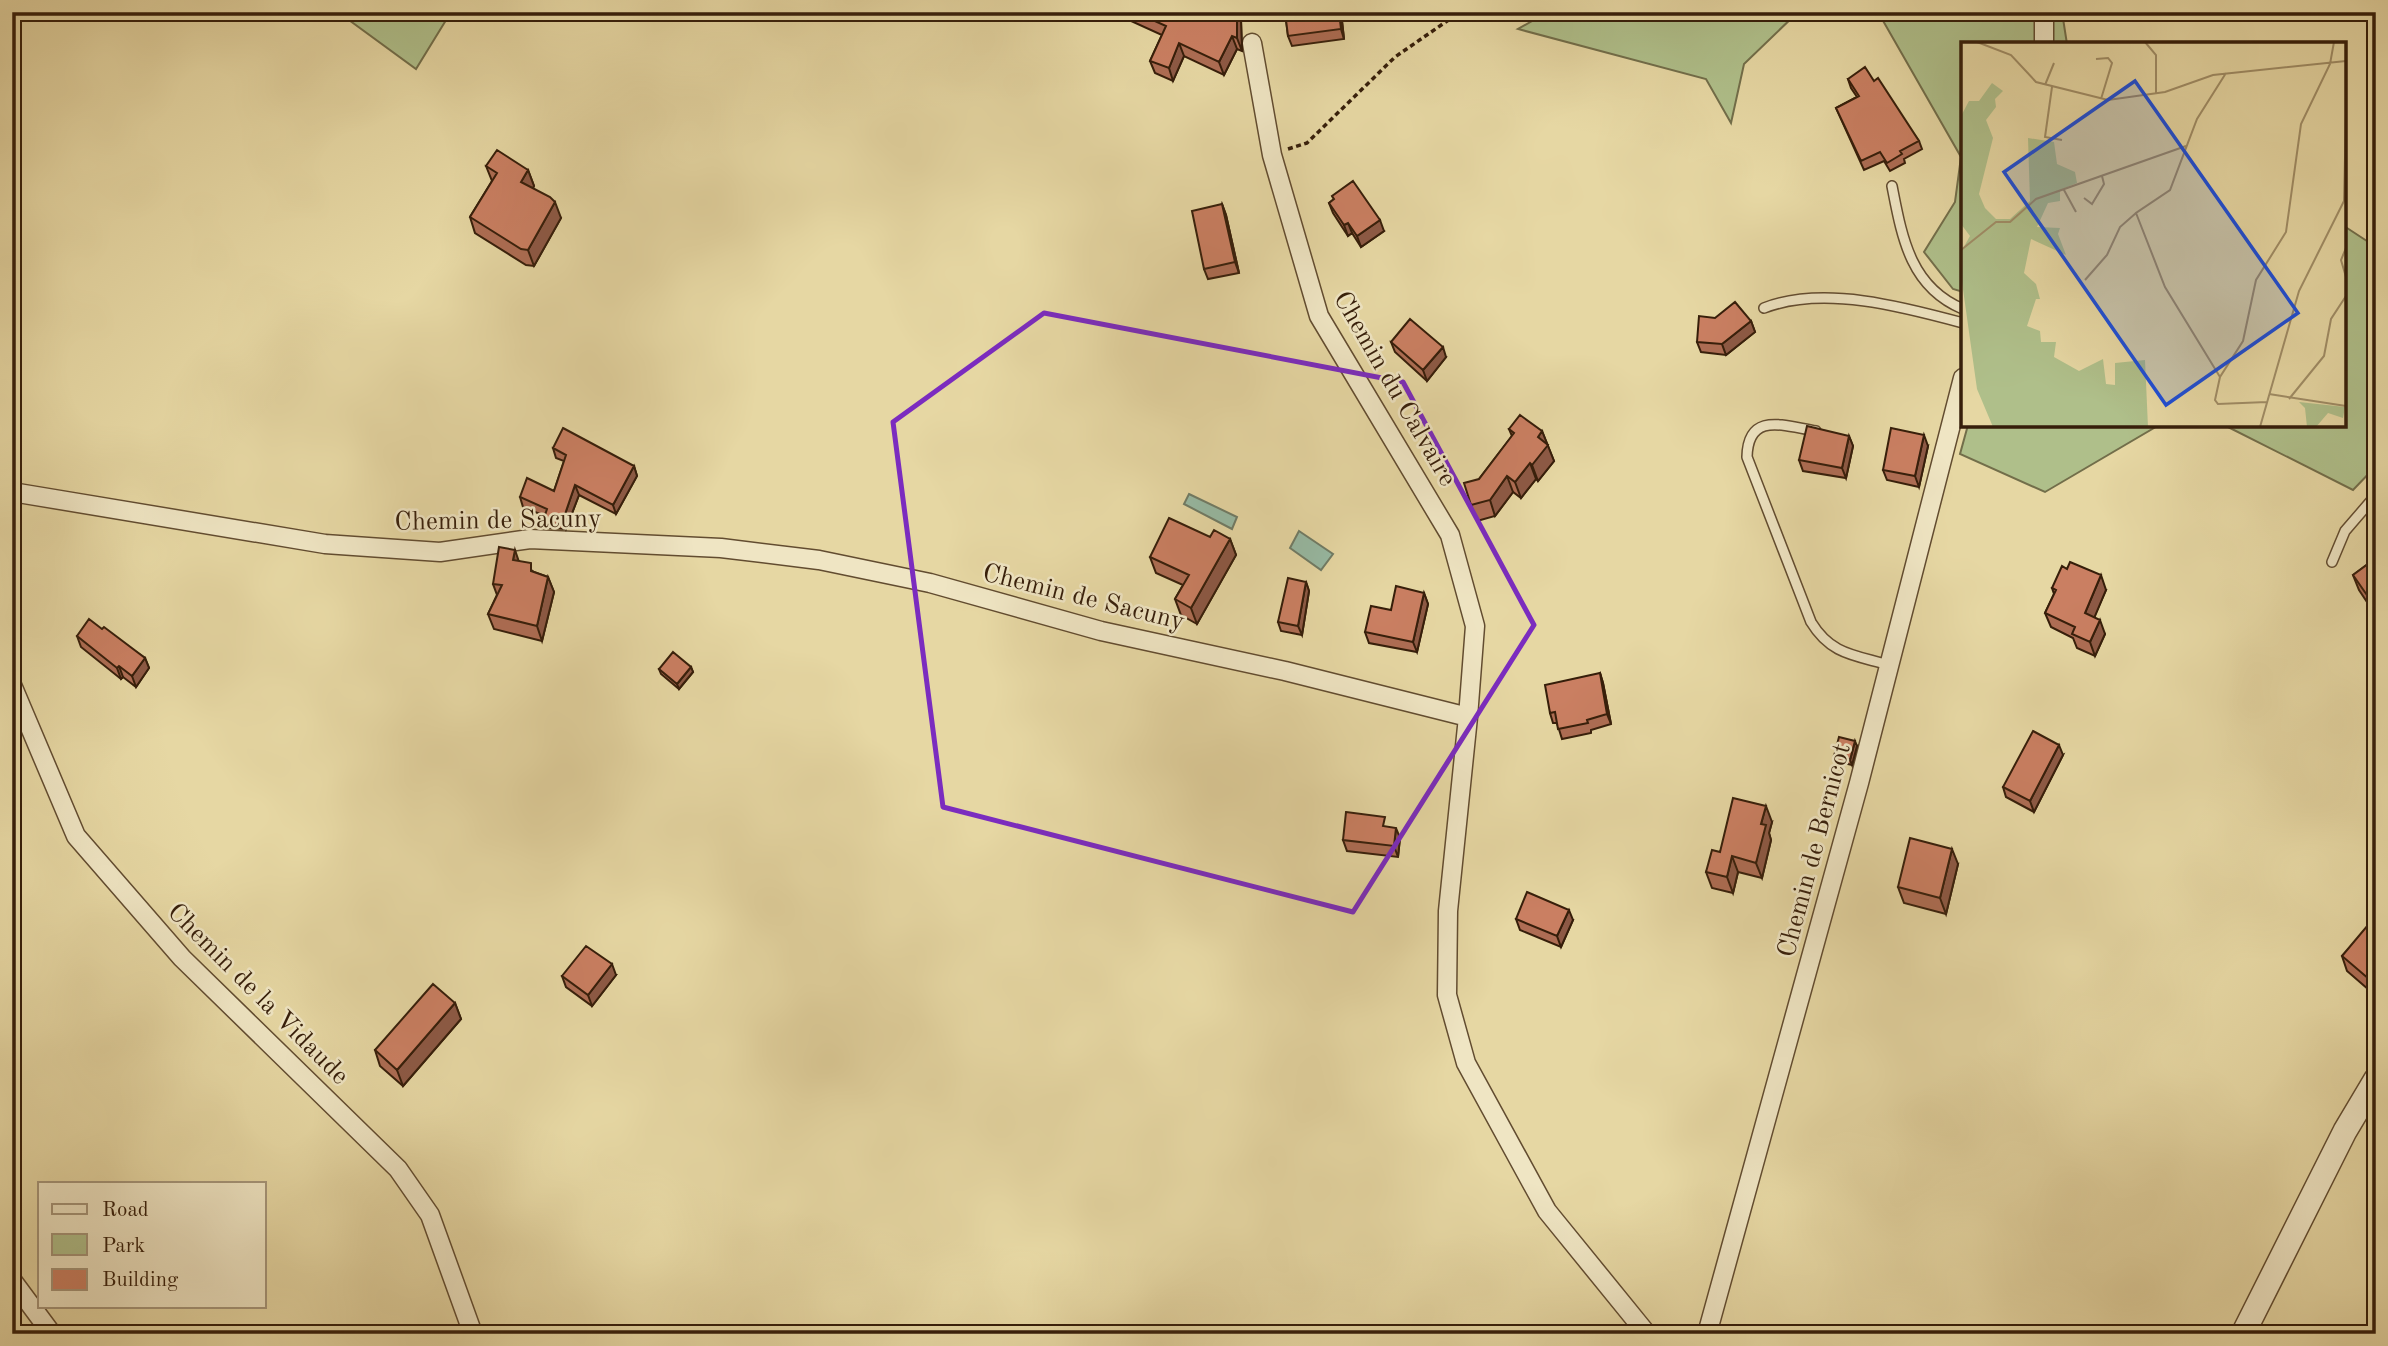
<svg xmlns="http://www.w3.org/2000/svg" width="2388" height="1346" font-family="'Old Standard TT',serif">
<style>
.green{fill:#afbf8a;stroke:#726e4a;stroke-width:2}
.water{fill:#97baa4;stroke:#707c66;stroke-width:2}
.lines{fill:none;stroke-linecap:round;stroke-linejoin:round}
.service-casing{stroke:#624c30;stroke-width:12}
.minor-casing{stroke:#624c30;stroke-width:21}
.tertiary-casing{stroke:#624c30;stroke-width:26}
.path{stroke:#361e0a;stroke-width:3.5;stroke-dasharray:5 3.5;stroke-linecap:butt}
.service{stroke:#efe5c3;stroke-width:9}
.minor{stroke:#efe5c3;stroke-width:18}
.tertiary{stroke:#efe5c3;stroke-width:23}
.wall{fill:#ae6d54;stroke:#361e0a;stroke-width:2}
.shaded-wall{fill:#8d5945;stroke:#361e0a;stroke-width:2}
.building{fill:#ca7f62;stroke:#361e0a;stroke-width:2}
.marked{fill:none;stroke:#7b2cbf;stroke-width:5;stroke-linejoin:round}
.labels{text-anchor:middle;stroke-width:5;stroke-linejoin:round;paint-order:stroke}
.street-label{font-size:26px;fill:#361e0a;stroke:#efe5c3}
.inset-road{fill:none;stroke:#a08d66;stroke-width:2}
.view{fill:#1d4ed8;fill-opacity:0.15;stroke:#1d4ed8;stroke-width:3.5}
.inset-edge{fill:none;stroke:#361e0a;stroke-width:3.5}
</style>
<rect width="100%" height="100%" fill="#e6d7a3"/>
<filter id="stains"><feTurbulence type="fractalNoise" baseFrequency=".00286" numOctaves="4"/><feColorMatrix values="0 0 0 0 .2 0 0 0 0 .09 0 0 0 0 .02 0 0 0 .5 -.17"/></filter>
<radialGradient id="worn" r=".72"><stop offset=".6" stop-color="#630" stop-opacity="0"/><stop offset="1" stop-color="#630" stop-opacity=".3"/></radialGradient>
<path class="green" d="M338,12H451L416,69Z
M1548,12H1798L1744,64L1731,123L1706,79L1518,29Z
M1878,12H2062L2067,44H1963V292L1953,289L1924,252L1955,202L1961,157Z
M2344,226L2376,247V466L2353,490L2224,425H2344Z
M1968,425H2159L2045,492L1960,454Z"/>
<path class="water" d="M1189,494L1237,517L1232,529L1184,504Z
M1299,531L1333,554L1321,570L1290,548Z"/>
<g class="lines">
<defs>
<path id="service" d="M1892,186C1902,237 1910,287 1963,309
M1764,308C1823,285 1904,307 1963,323
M1816,431C1784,426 1748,411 1747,457L1811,622C1831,655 1855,655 1889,665
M2332,562L2345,531L2376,495"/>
<path id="minor" d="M2044,12V44
M1252,43L1272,155L1319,316L1450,535L1475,626L1468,717
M12,492L325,544L440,552L530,539L721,548L819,560L930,583L1101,631L1285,671L1468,717L1448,911L1447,995L1466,1063L1547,1211L1647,1334
M12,685L76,836L182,958L398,1169L430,1215L473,1334
M12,1280L52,1334
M1707,1334L1859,783L1963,378"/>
<path id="tertiary" d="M2243,1334L2345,1131L2376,1079"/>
</defs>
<use href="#service" class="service-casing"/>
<use href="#minor" class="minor-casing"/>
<use href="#tertiary" class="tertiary-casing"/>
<path class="path" d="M1288,149L1307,143L1395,57L1450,19L1479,12"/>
<use href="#service" class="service"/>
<use href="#minor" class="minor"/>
<use href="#tertiary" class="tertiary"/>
</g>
<path class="wall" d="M1118,12H1238L1241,20L1242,51L1237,49L1224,75L1184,56L1173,81L1155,73L1150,61L1162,35L1120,16Z
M1285,12H1341L1344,39L1292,46L1288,36Z
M1848,79L1874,81L1919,141L1922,149L1904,159L1905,163L1890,171L1884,161L1864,170L1836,108L1857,97L1851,88Z
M486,166L528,170L534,186L533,188L561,218L534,266L526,265L475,233L470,217L492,181Z
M1332,196L1384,231L1361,247L1352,233L1348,236L1333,213L1329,203L1334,199Z
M1222,204L1226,215L1239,273L1208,279L1204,269Z
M1751,321L1755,332L1726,355L1701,352L1697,342Z
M1391,342L1446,357L1427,381L1395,352Z
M1509,429L1542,431L1554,461L1538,481L1536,479L1521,498L1513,492L1495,516L1477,521L1471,505L1479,479L1512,436Z
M1849,436L1853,446L1846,478L1803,471L1799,460Z
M1928,446L1919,487L1887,480L1883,470Z
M553,448L634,466L637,476L616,514L579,495L566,529L547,528L544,518L545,516L523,507L520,497L554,491L564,461L556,458Z
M1210,537L1230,539L1236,555L1197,624L1181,615L1175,599L1183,585L1156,573L1150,557Z
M2376,558L2375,614L2359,590L2353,575Z
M519,561L534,572L548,577L554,592L542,641L494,629L488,614L497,595L493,584Z
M1306,582L1309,591L1302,635L1281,631L1278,622Z
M2052,588L2106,590L2094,617L2105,634L2095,656L2077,648L2073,638L2051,627L2045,613L2054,594Z
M1424,593L1428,604L1417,652L1369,643L1365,632L1391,610Z
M102,629L145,658L149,668L136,687L123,677L121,679L81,647L77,636Z
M691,667L693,672L679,689L661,674L659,669Z
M1600,673L1603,683L1611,724L1591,730V733L1562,739L1557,723H1553L1550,713Z
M1857,746L1852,765L1836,761L1834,756Z
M2063,755L2034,812L2006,797L2003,787Z
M1772,822L1769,833L1771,840L1762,878L1738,872L1733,893L1712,888L1706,872L1720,852Z
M1400,838L1398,857L1347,851L1343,840Z
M1958,864L1946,914L1904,903L1898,887Z
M1516,919L1573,920L1561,947L1520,930Z
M2376,921V996L2347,971L2342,956Z
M616,975L592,1006L566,987L562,976Z
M455,1003L461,1019L403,1086L380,1066L375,1050Z"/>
<path class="shaded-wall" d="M1237,12H1238L1241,20L1242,51L1237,38Z
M1339,12H1341L1344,39L1341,29Z
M1232,36L1237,49L1224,75L1219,62Z
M1179,43L1184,56L1173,81L1169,68Z
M528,170L534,186L527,198L521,182Z
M555,202L561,218L534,266L528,250Z
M1222,204L1226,215L1239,273L1235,262Z
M1380,220L1384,231L1361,247L1357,236Z
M1348,223L1352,233L1348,236L1344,225Z
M1751,321L1755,332L1726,355L1722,344Z
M1443,347L1446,357L1427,381L1423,370Z
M1542,431L1554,461L1538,481L1532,465L1538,437Z
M1924,435L1928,446L1919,487L1915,476Z
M1849,436L1853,446L1846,478L1842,468Z
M1530,463L1536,479L1521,498L1515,482Z
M634,466L637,476L616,514L613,505Z
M1507,476L1513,492L1495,516L1490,500Z
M575,485L579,495L566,529L563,520Z
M1230,539L1236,555L1197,624L1191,608Z
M515,550L520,565L513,560Z
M2101,575L2106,590L2090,628L2085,613Z
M548,577L554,592L542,641L537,626Z
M1306,582L1309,591L1302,635L1298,626Z
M1424,593L1428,604L1417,652L1413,642Z
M2376,594V613L2375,614L2369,598Z
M2100,620L2105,634L2095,656L2090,642Z
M145,658L149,668L136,687L132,676Z
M119,666L123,677L121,679L117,668Z
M691,667L693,672L679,689L677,684Z
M1600,673L1603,683L1611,724L1607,714Z
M1855,741L1857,746L1852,765L1850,760Z
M2059,745L2063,755L2034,812L2030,801Z
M1766,806L1772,822L1769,833L1771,840L1762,878L1756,863L1761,824Z
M1396,828L1400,838L1398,857L1394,846Z
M1952,849L1958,864L1946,914L1940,898Z
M1732,856L1738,872L1733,893L1727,877Z
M1569,910L1573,920L1561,947L1557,936Z
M612,964L616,975L592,1006L588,995Z
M455,1003L461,1019L403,1086L397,1070Z"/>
<path class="building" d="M1135,12H1237V38L1232,36L1219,62L1179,43L1169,68L1150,61L1166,26Z
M1285,12H1339L1341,29L1288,36Z
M1865,67L1874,81L1878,78L1919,141L1900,151L1902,154L1887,163L1880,152L1861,161L1836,108L1859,96L1848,79Z
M497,150L528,170L521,182L550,197L555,202L528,250L521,249L470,217L497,173L486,166Z
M1353,181L1380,220L1357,236L1348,223L1344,225L1329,203L1334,199L1332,196Z
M1222,204L1235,262L1204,269L1192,211Z
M1735,302L1751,321L1722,344L1697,342L1699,316L1715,318Z
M1410,319L1443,347L1423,370L1391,342Z
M1520,415L1542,431L1538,437L1548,445L1532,465L1530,463L1515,482L1507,476L1490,500L1471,505L1464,483L1479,479L1514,433L1509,429Z
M1807,426L1849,436L1842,468L1799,460Z
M563,428L634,466L613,505L575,485L563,520L544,518L547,509L520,497L527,478L554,491L566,455L553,448Z
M1891,428L1924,435L1915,476L1883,470Z
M1169,518L1210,537L1214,530L1230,539L1191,608L1175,599L1189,575L1150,557Z
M499,547L515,550L513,560L531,563V571L548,577L537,626L488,614L502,585L493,584Z
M2376,558V594L2369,598L2353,575Z
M2070,562L2101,575L2085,613L2100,620L2090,642L2072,634L2075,627L2045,613L2056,590L2052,588L2062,566L2067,569Z
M1288,578L1306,582L1298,626L1278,622Z
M1396,586L1424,593L1413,642L1365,632L1371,606L1391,610Z
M89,619L102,629L104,627L145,658L132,676L119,666L117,668L77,636Z
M673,652L691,667L677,684L659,669Z
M1600,673L1607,714L1587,720L1588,723L1558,729L1555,712L1550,713L1545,685Z
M2033,731L2059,745L2030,801L2003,787Z
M1839,737L1855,741L1850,760L1834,756Z
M1733,798L1766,806L1761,824L1766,825L1756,863L1732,856L1727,877L1706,872L1712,850L1720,852Z
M1346,812L1385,817L1383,826L1396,828L1394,846L1343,840Z
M1910,838L1952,849L1940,898L1898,887Z
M1527,892L1569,910L1557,936L1516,919Z
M2373,919L2376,921V985L2342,956Z
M586,946L612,964L588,995L562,976Z
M433,984L455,1003L397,1070L375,1050Z"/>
<path class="marked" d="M1044,313L1403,382L1534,625L1353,912L943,807L893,422Z"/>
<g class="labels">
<g class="street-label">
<text transform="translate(1396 388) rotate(60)" y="9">Chemin du Calvaire</text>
<text transform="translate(498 519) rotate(-1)" y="9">Chemin de Sacuny</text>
<text transform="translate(1084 596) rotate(14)" y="9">Chemin de Sacuny</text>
<text transform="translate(1813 850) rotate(-75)" y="9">Chemin de Bernicot</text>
<text transform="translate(259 993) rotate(45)" y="9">Chemin de la Vidaude</text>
</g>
</g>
<g transform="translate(1961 42)">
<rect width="385" height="385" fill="#e6d7a3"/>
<path d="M31,41L42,49L34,57L35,65L25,78L32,96L18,152L24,166L35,177H49L69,159L67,96L93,100L96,122L114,130L116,141L99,148V159L87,161L76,185L99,186L97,192L105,213L70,197L63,231L75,242L79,257H75L66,284L79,289L80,300H95L93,315L118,329L142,317L145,342L154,343V321L184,318L187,385H32L16,347L0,233V210L9,194L0,182V74L8,59H18ZM338,360L384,365L382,376L367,371L355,385H346L344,366Z" fill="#afbf8a"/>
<path class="inset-road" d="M16,0L50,13L75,40L147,58L204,50L252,33L385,19M184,0L195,13V52M135,17L147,16L151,21L140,57M84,43L93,21M91,45L84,95L101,98M103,148L115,170M123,156L131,162L143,142L141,134M385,206L380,218L385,235M0,208L35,180H49L75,157L225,104M124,238L146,213L159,185L175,171M259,335L204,245L175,171L209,148L236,77L265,31M308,352L385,364M328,357L363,314L370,277L385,254M306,360L257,362L254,358L259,335L282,299L295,238L325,190L340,82L369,22L373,0M299,385L338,249L383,159L385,72"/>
<path class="view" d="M174,39L337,271L205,363L43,130Z"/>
<rect width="385" height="385" class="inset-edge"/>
</g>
<rect width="2388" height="1346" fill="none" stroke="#e6d7a3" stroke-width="42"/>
<rect x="14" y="14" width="2360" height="1318" fill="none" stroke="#361e0a" stroke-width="3.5"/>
<rect x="21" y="21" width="2346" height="1304" fill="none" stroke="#361e0a" stroke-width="2"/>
<rect x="38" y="1182" width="228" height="126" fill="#efe5c3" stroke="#a59579" stroke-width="2"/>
<rect x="52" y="1204" width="35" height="10" fill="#efe5c3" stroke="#a59579" stroke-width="2"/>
<text x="102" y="1216" font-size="21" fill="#361e0a">Road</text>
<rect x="52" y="1234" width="35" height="21" fill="#afbf8a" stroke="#a59579" stroke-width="2"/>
<text x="102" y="1252" font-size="21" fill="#361e0a">Park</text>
<rect x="52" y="1269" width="35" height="21" fill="#ca7f62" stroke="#a59579" stroke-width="2"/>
<text x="102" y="1286" font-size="21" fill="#361e0a">Building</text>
<rect width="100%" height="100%" filter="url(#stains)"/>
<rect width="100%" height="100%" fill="url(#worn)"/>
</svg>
